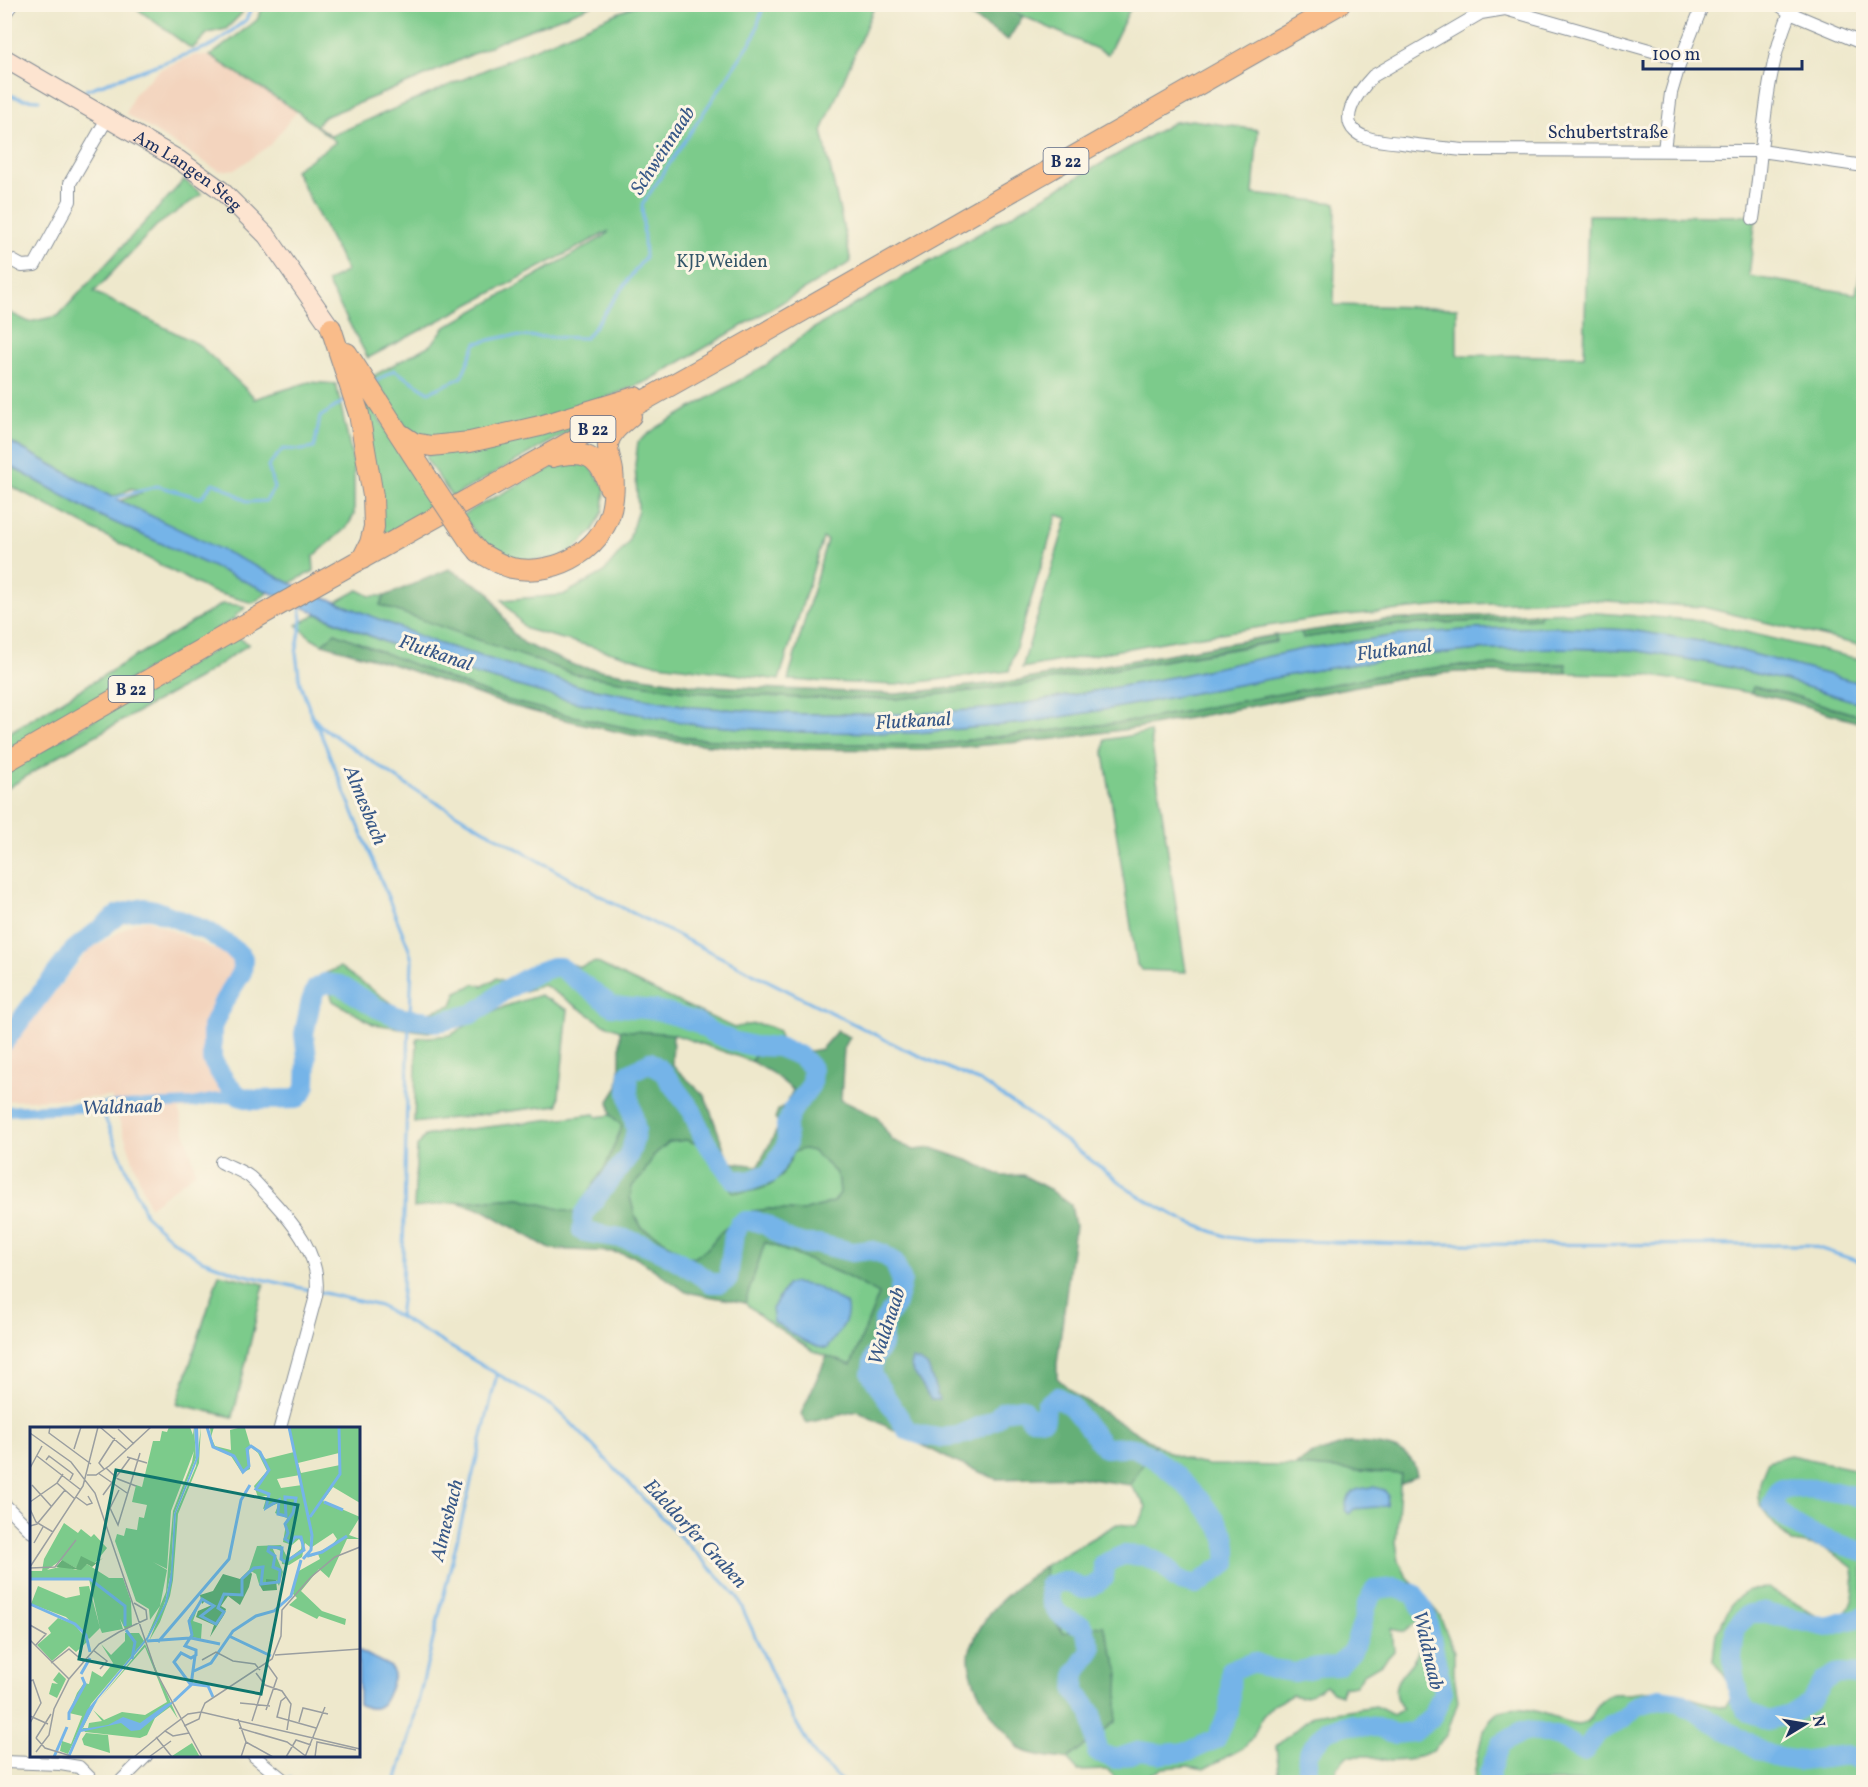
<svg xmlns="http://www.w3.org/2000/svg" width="1868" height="1787" font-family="Vollkorn,serif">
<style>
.built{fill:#f3d4be}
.green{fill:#7ccb8b;stroke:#4c7d74;stroke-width:1.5}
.forest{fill:#65af77;stroke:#406f6a;stroke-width:1.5;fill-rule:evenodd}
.water{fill:#75b4e8;stroke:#4872a3;stroke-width:1.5}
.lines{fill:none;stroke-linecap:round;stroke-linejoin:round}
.stream{stroke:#75b4e8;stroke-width:3}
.canal{stroke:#75b4e8;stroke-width:10}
.river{stroke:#75b4e8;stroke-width:20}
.street-casing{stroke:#848c95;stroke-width:14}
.secondary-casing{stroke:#848c95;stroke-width:20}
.primary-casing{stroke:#848c95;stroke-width:22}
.street{stroke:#fff;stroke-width:12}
.secondary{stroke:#fde4d0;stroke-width:18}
.primary{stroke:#f9bc8a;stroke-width:20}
.primary-bridge-casing{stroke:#848c95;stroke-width:22;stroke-linecap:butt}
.primary-bridge{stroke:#f9bc8a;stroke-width:20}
.labels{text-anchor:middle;stroke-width:6;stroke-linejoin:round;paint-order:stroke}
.shield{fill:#fcf5e5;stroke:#5e6a86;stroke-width:1.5}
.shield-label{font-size:16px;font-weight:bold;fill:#1b2f5e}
.street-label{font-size:18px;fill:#1b2f5e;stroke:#fcf5e5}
.park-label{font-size:18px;fill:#335669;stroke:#fcf5e5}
.water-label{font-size:20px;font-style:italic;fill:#365787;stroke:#fcf5e5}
.inset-river{fill:none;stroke:#75b4e8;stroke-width:3}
.inset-road{fill:none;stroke:#9a9ea0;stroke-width:1.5}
.view{fill:#0f766e;fill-opacity:0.15;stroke:#0f766e;stroke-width:3}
.inset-edge{fill:none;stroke:#1b2f5e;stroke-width:3}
</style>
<rect width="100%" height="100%" fill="#fcf5e5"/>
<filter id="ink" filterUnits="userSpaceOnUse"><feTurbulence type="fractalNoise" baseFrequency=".0167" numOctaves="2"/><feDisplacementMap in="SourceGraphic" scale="12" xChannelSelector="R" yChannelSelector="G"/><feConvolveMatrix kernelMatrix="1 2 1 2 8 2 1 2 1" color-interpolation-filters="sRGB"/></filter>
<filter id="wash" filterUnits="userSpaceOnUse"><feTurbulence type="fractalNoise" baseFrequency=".008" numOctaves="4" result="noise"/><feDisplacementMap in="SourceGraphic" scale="24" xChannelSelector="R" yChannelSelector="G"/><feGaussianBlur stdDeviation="1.35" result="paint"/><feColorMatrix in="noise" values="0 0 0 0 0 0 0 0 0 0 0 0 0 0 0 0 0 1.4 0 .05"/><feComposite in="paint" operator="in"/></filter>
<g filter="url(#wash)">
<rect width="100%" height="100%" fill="#eee8cc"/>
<path class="built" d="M196,55L210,56L297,111L270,145L236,169L219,171L126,114L134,94L160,69Z
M148,920L234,958L236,963L206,1025L205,1049L208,1069L213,1081L230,1100L179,1110L196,1172L149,1207L111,1097L4,1101L5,1054L89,950L134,923Z"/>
<path class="green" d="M132,5H244L242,13L226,29L208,33L192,49Z
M264,5H593L508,38L418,79L324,117L316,125L331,136L636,5H875L822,131L851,262L648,381L585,406L516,427L429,441L406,428L373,376L432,344L444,328L605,236L609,231L368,358L327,282L347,271L295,170L336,142L297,111L210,56L257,20Z
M1000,5H1132L1108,54L1023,16Z
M1192,120L1258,130L1253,194L1336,203L1334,305L1457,308V355L1584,356L1588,215L1756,216L1749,276L1856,294L1861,267H1863V646L1703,607L1574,599L1453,605L1327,617L1168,641L1022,668L1067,518L1057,515L1009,671L895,685L788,680L827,540L823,538L779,680L652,663L526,629L502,600L563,595L603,573L628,543L638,509L635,465L638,442L656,428L768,364L807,332L1174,122Z
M184,180L202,194L156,226L94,292L198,344L252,395L254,399L309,382L336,384L354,466V515L347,527L313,557L314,571L290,583L119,501L141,493L132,488L119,495L110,496L5,439L4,310L29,322L58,316Z
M358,387L401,451L435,507L382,537Z
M602,413L452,497L426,459L427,455Z
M5,463L96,514L269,592L253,603L210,591L5,483Z
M559,463L589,464L605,488L603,511L593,531L576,548L558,558L517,561L501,556L481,540L462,515Z
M358,590L370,596H385L380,604L574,674L693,692L799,698L896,699L1015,686L1276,642V635L1301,632L1303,638L1383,626L1539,618L1540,613L1583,612L1695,620L1863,660V684L1712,643L1629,630L1553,627L1477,629L1399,635L1303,649L1178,676L1000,708L913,714H801L692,707L579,686L437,643L336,602Z
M222,604L238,605L245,608L235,616L236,618L5,752V735Z
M317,614L432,662L575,702L697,725L805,732L916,733L1024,723L1109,709L1317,670L1403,657L1490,649L1562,648L1634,650L1710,663L1787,681L1863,704V717L1788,694L1754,687L1751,693L1647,675L1567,673L1566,664L1456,666L1398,672L1135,721L926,745L764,743L698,739L632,729L558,713L506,700L454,681L335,633L322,644L310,637L297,625Z
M237,637L249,644L199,678L60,755L5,790V771Z
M1150,732L1186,972L1142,970L1137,965L1104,754L1105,740Z
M555,958L580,967L596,962L625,977L734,1028C751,1023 763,1022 779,1031L780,1042L775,1044L765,1041L751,1061L673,1034L620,1030L602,1023L544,985L511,995L477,1020L506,1006L540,995L568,1010L558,1105L414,1123L417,1038L451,1035L470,1023L428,1032L373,1024L333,1001L324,974L340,967L398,1008L423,1014L452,1005L457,992L475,984L483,986L497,978L506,982Z
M595,1114L597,1117L611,1115L622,1126L606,1166L574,1214L520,1198L456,1202L414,1208L417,1147L425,1136L445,1132Z
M686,1140L701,1145L723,1179L781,1177L794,1152L803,1148L813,1151L835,1172L839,1181L840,1193L834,1202L803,1211L769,1209L734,1221L720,1233L708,1248L694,1258L686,1256L657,1236L642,1228L635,1216L630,1197L632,1186L642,1176L654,1155L669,1142Z
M765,1242L844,1275L880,1293L851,1365L813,1351L764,1319L745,1303Z
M219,1274L264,1284L233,1417L177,1404Z
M1155,1444L1170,1453L1192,1462L1208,1465L1295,1466L1401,1474L1396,1542L1399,1561L1406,1575L1440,1616L1454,1652V1673L1458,1701L1447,1734L1433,1751L1408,1760L1390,1761L1369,1756H1347L1337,1767L1334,1782H1280L1276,1746L1313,1715L1376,1706L1393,1715L1403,1709C1401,1706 1397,1701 1396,1697C1391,1677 1412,1669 1418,1652C1422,1642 1422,1631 1419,1620L1404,1632L1392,1629L1394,1651L1383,1663L1364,1674L1356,1685L1343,1687L1341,1695L1332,1692L1326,1685C1315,1693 1305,1700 1292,1695L1273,1705L1262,1717L1253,1737L1245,1747L1204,1769L1188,1766L1162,1768L1136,1782H1119L1108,1770L1078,1771L1067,1759L1116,1721L1063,1633L1052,1618L1044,1566L1117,1524L1136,1526L1142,1518L1146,1506L1130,1485Z
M1790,1455L1863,1471V1782H1473C1483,1726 1483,1693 1552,1716C1563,1719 1571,1727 1583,1724C1593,1722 1595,1701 1609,1695C1614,1693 1622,1694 1628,1694C1643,1692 1658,1690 1673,1693C1691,1697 1708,1705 1726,1707L1732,1696L1726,1678L1713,1660L1716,1633L1733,1602L1748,1590L1769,1589L1822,1618L1842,1617C1856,1601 1855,1588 1853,1568C1831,1550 1819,1545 1791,1542C1763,1512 1748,1503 1768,1461Z"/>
<path class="forest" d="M953,5H1000L1023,16L1008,40Z
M449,569L488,591L512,632L525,644L576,666L693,685L896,694L1015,681L1276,635V641L1015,686L896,699L799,698L693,692L574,674L380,605L385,596Z
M1540,613L1539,618L1383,626L1303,638L1301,632L1382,620Z
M335,633L454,681L506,700L558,713L632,729L698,739L764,743L926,745L1135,721L1398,672L1456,666L1566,664L1567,673L1456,672L1399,678L1137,728L1055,739L927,750L764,749L698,744L632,735L557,718L505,704L395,665L322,644Z
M1753,687L1788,694L1863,717V724L1786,700L1751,693Z
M620,1030L673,1034L672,1065L705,1096L729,1162L758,1166L780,1124L775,1118L778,1110L785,1106L793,1090L772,1073L751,1061L765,1041L804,1052L821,1049L837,1031L850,1037L844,1048L841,1100L877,1117L892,1140L914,1150L932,1148L970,1161L1002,1176L1023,1175L1049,1189L1071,1205L1075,1226L1057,1364V1378L1077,1396L1155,1444L1130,1485L1075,1477L996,1479L953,1461L857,1411L807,1423L801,1414L827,1356L851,1365L879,1294L844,1275L765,1242L745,1303L686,1292L636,1257L613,1252L550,1249L485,1211L456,1202L520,1198L574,1213L606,1166L622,1126L611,1115L609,1101L618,1087L620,1068ZM686,1140L701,1145L733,1192C749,1193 773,1189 782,1174C787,1167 790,1159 794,1152L803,1149L813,1151L835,1172L839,1181L840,1193L834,1202L803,1211L769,1209L752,1211L734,1221L720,1233L708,1248L694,1258L686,1256L657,1236L642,1228L635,1216L630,1197L632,1186L642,1176L654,1155L669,1142Z
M1348,1443C1366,1443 1401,1444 1412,1461C1415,1465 1416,1470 1417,1475L1400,1484L1401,1474L1295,1466L1311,1455Z
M1044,1566L1052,1618L1063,1633L1103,1625L1119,1671L1116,1721L1067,1759C1056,1758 1031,1755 1022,1750C1017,1747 1013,1740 1009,1736C992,1718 961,1673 971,1647C985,1609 1013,1589 1044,1566Z"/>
<path class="water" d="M4,439L110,496L290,583L437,643L579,686L692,707L801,714H913L1000,708L1178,676L1303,649L1399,635L1477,629L1553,627L1629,630L1712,643L1863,684V704L1787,681L1710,663L1634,650L1562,648L1490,649L1403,657L1317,670L1109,709L1024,723L916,733L805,732L697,725L575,702L432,662L300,606L96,514L5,463Z
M792,1283L815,1286L846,1304C852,1320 836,1335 827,1348C814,1350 787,1330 774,1322L772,1309L787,1285Z
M912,1359L921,1362L928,1367L939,1400H931L910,1366Z
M1373,1487L1384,1490L1388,1495L1387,1506L1354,1509L1349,1514L1345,1510C1348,1490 1354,1489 1373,1487Z
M358,1650L391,1667L394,1675C388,1694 384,1718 359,1704Z"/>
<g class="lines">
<path class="stream" d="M86,90L213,45L246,20L253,4
M4,93L22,99L39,100
M373,383L394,370L429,392L461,378L476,343L508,336L586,338L645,257L642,205L754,37L764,4
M112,499L157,486L201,498L213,483L222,486L248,502L266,501L274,488L268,466L283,449L302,450L314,448L320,417L347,399
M300,606L302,620L296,653L300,683L312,716
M311,715L322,727L312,719L318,728L322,727L411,788L611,902L906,1050L983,1083L1043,1124L1137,1195L1187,1222L1228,1237L1249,1240L1412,1244L1809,1245L1864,1263
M318,727L408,946L412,960L410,1016
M100,1106L146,1216L171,1239L202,1260L241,1274L314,1291
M320,1292L380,1306L554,1407L570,1422L737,1596L787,1707L816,1757L843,1782
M399,1317L402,1293L409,1019
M290,1778L295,1782
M396,1782L411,1731L497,1374"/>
<path class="canal" d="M4,1111L193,1103L212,1099L239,1096"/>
<path class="river" d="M4,1042L74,950L119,914L144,908L155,910L209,932L235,950L243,958L242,972L224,1001L212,1027V1060L225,1081L239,1096L254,1100L296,1099L303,1092L306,1084L307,1057L304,1034L311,1001L316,988L325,983L340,985L377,1008L401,1018L438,1022L472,1014L487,1005L502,992L536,973L553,967H560L612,1006L655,1010L674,1015L698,1023L711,1032L732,1041L753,1046L778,1047L800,1056L812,1068L811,1085L793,1109L786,1125L787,1144L770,1173L749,1181L733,1179L704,1139L692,1111L663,1072L650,1062L629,1073L628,1092L636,1130L632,1147L628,1157L584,1213L582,1231C601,1236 619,1236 637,1242C661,1249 691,1268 711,1283H720L728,1279L734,1234L739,1225L745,1221H755L766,1225L784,1238L805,1244H819L852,1252L871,1250L883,1254L894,1262L902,1281L896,1304L884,1321L882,1346L874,1357L871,1374L907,1430L922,1435L940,1438L958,1436L995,1420L1003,1411L1022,1408L1030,1418L1045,1419L1046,1405L1057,1397L1071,1406L1105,1448C1114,1448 1129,1445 1137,1449C1169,1464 1209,1505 1225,1536C1228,1543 1227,1555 1227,1563L1196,1585L1177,1580L1164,1565L1145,1556L1123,1555L1103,1564L1104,1578L1093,1586L1083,1589L1067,1581L1049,1585C1050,1612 1059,1617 1083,1626L1092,1649L1076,1673L1075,1691L1092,1713L1097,1752L1115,1759L1140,1751L1162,1754L1188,1752L1216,1739L1229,1712L1231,1670L1254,1662L1271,1669L1295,1672L1317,1667L1338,1666L1352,1651L1362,1625L1367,1604L1374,1590L1396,1588L1414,1594L1426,1615L1443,1692L1433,1717L1413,1732L1395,1734L1374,1727L1349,1724L1326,1731L1308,1753L1306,1777L1307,1782
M1864,1497C1850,1496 1838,1492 1824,1490C1810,1488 1794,1488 1780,1489L1772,1504C1802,1538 1824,1538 1864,1552
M1864,1616L1827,1627L1761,1612L1749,1614L1735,1628L1732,1659L1740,1700L1747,1711L1768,1721L1789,1715L1809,1703L1824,1681L1836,1674L1864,1675
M1489,1782V1773L1500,1745L1523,1731L1539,1732L1559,1737L1584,1752L1598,1732L1622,1720L1636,1706L1660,1699L1679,1702L1760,1750L1779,1758L1801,1761L1847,1755L1864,1762"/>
</g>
</g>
<g filter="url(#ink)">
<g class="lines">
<defs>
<path id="street" d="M1778,4L1790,13L1864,44
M4,15L12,4
M1681,59L1505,9L1481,13L1373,76C1358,92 1332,125 1365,137C1376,141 1390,142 1402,143C1422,146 1443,148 1463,150L1761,151L1864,166
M1664,150L1671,93L1681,59L1703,4
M1753,219C1764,149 1762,69 1794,4
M4,256L22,266L35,265L70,201V183L108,117
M221,1162C230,1167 242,1171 250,1177C257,1183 263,1191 270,1198C295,1225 322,1257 316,1296L280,1428
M4,1504L32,1532
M254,1756L286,1782
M4,1762L60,1764L79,1767L94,1782
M120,1782L146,1756"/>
<g id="secondary">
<path id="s1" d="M4,58L179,160L221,190L267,236L331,328"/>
</g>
<path id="primary" d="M331,328L359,414L373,496L374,527L370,543L362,559
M347,353L427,477
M399,433L414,443L431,446L470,442L540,426L635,397
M552,457C584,449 599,455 609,487
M479,552C489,558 500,565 512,568C557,577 609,548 613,498C614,490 614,480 613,471C612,462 607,453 608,444C611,431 622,424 631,416
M4,763L233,631L752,340L1340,4"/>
</defs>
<use href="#street" class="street-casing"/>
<use href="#secondary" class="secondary-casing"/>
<use href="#primary" class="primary-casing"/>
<use href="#street" class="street"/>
<use href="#secondary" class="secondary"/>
<use href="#primary" class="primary"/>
<defs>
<path id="primary-bridge" d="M427,477L468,539L479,552"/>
</defs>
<use href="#primary-bridge" class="primary-bridge-casing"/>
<use href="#primary-bridge" class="primary-bridge"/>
</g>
</g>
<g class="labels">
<g class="shield">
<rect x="1043.5" y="148" width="45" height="26" rx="4.5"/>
<rect x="570.5" y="416" width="45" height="26" rx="4.5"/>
<rect x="108.5" y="676" width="45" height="26" rx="4.5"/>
</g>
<g class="shield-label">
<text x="1066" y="167">B 22</text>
<text x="593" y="435">B 22</text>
<text x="131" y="695">B 22</text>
</g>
<g class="street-label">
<text x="1608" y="138">Schubertstraße</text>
<text dy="6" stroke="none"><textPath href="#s1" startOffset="216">Am Langen Steg</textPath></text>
</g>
<g class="park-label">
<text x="722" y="267">KJP Weiden</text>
</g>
<g class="water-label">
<text transform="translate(662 150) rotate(-57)" y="7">Schweinnaab</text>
<text transform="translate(1394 649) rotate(-7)" y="7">Flutkanal</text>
<text transform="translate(436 652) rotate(19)" y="7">Flutkanal</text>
<text transform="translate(913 720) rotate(-3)" y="7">Flutkanal</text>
<text transform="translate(366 805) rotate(68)" y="7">Almesbach</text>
<text transform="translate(122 1106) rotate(-2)" y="7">Waldnaab</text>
<text transform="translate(886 1326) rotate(-72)" y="7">Waldnaab</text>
<text transform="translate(446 1520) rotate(-76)" y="7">Almesbach</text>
<text transform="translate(696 1533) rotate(47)" y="7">Edeldorfer Graben</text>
<text transform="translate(1429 1650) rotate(77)" y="7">Waldnaab</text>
</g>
</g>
<g transform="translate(30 1427)">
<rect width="330" height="330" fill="#eee8cc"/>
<path d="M139,0H160L163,8L164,0L166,31L144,87L141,145L135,176L130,187L117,210L136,165L143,84L162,35L164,24L141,84L137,142L123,135L137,143L130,179L120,193L119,182L106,174L85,114L87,107L94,109L96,101L107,103L109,90L114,91L117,78L102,75L106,58L112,60L123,14H130L132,4L137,5ZM171,0L169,36L148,87L143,153L140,169L130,195L119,214L139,165L146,86L166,39ZM180,0H184L181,10L185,19L201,23L200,3L212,0H219L215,1L220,18L236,32L264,25L258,0H330V76L303,60L293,74L330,90L319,108L330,112H317L299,151L289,142L271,164L292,184L316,192L315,198L289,189L287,192L259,178L267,171L263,167L267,145L290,132L288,127L277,131L302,118L307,112L303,106L282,120L281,108L280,120L275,116L272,130L259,138L252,137L251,124L242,120L253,145L249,159L246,153L229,157L226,147L219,143L227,119L251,118L258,132L271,122L272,116L269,112L262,118L253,115L257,91L245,86L249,76L233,82L237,69L228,70L224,59L237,44L228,26L221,20L219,23L220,42L212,46L201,29L182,20ZM309,26L310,38L271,46L268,36ZM270,48L272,58L251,61L247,52ZM34,96L48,106L51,102L61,110L64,107L77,121L65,136H50L46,141L31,133L17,143L34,139L46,143L57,137L79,151H93L101,174L102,199L95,202L90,192L93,202L72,206L70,201L59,212L36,190L1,177L8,159L36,171L50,168L49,160L59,159L70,201L59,152L0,151V144H12L14,132ZM170,174L163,194L172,197L171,212L162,210L155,218L161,209L159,191ZM28,191L44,197L58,214L46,225L39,219L22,234L7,218L21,206L18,201ZM95,206H109L114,214L61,277L38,327L30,324L32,314L41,317L52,289L39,286L47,266L54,256L59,257L62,244L72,250L83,236L71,217L81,228L95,214ZM115,217L148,292L140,280L125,291L117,308L110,311L55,305L52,301L61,282ZM115,220L137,275L115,288L92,285L74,293L63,283L72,294L59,296L58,301H53L64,278ZM29,245L36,252L27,271L19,267L22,256L28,257L23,253ZM56,306L78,308L80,326L54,318L52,312ZM162,316L170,330H143L142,329Z" fill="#7ccb8b" fill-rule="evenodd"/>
<path d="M51,129L65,136L73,131L62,140L57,137L51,143L26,140L32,133L46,141ZM219,143L222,147L219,160L210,178L198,169L191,179L196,182L194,188L180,210L184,198L166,190L168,184L182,178L176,173L172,177L170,168L183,164L193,147L210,152ZM236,152L246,153L247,163L233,164L229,157H236Z" fill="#65af77"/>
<path d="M164,0H168L169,29L146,86L142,154L137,176L118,212L68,272L52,302L78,298L93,290L110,296L135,278L148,272L110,303L101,304L91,296L51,305L40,330H37L57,283L117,210L135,176L141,145L144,87L166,31Z" fill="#75b4e8"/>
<path class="inset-river" d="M259,0L282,108L281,123L273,132M294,75L313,83M280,90L310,47L309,0M277,129L292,125L317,109M0,152H60L95,179V199M0,177L45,197L56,208L60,225M96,203L105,215L102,232M199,209L241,229M161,211L190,217M117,214L160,211M128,215L199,132L211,73L220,58M164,244L181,236L203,204L226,189L244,184L261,169L271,133M51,247L60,231M161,257L178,259L183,270M161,258L165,229M144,274L161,258L144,235L151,226L161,231L166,228V223L155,219L162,208L159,194L172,172L184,179L171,189L186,197L194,185L188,181L194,167L212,168V152L224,141L233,140L231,157L249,155L250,143L243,140L245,129L238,124L239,120L252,121L251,132L255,135L274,123L271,110H265L261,116L255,112L258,106L255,97L263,86L266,71L255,70L256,89L248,87L249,73L236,81L239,67L226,62L239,43L230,25L221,19L217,22L219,39L213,45L204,29L183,20L177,0M39,293V286L55,257L52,250M24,330L37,300"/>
<path class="inset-road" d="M20,0L19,6L61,37M70,0L97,23M88,2L104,17M0,6L41,35L65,66L126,245L172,330M44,22L51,0M7,29L51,63M97,30L117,36M16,33L19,29L43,47L40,53M0,41L12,19M76,41L88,52L106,59M74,42L69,36L85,11M68,46L97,66M57,48H66L79,39L121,0M27,56L45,72M2,58L21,79M89,63L80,81L88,98L110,26M73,68L100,31M46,70L57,78L62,76L58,69M0,75L27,56L33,47M0,82L6,95L23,105M0,99L7,97L35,63M4,116L13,100M0,140L53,59L68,0M0,141L25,140L46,113M0,198L16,207L5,219M89,205L117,192L116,183L104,176M0,213L39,252M63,223L77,234L70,242M245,228L330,222M172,233L186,225L203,234L225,237L230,243M21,236L39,222L54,235M226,246L235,258L252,264L261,277L257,303M0,254L3,253L11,276L0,296M256,270L251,274L247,290L286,301M210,276L240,279M236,283L247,251L237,237M171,285L175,276L242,232L251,209L252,183L281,150L305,130L330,120M0,289L18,297M208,292L216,315L211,330M222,294L234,257M269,295L273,281L298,287M154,299L169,292L171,285M209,301L257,315L277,330M159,306L143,309L135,304L158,287L171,285L330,322M126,310L142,330M6,311L15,321L41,329L89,330M6,311L21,287M216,315L243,330M6,325L19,308L24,282L39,252L69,217L89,205M104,330L135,304M119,330L141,314M256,330L266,313L281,318M275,330L295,280M285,330L287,315L326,323"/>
<path class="view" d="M86,43L268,78L231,267L49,232Z"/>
<rect width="330" height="330" class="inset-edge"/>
</g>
<rect width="1868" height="1787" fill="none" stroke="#fcf5e5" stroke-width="24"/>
<g transform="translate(1805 1724) rotate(79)" stroke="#fcf5e5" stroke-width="4.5" paint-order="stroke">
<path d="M0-4.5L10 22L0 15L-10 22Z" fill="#1b2f5e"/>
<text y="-9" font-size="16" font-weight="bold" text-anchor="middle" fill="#1b2f5e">N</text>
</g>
<path d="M1643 60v9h159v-9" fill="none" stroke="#1b2f5e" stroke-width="3"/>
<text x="1652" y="60" font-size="18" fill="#1b2f5e" stroke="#fcf5e5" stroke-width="4.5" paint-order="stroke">100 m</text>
</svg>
